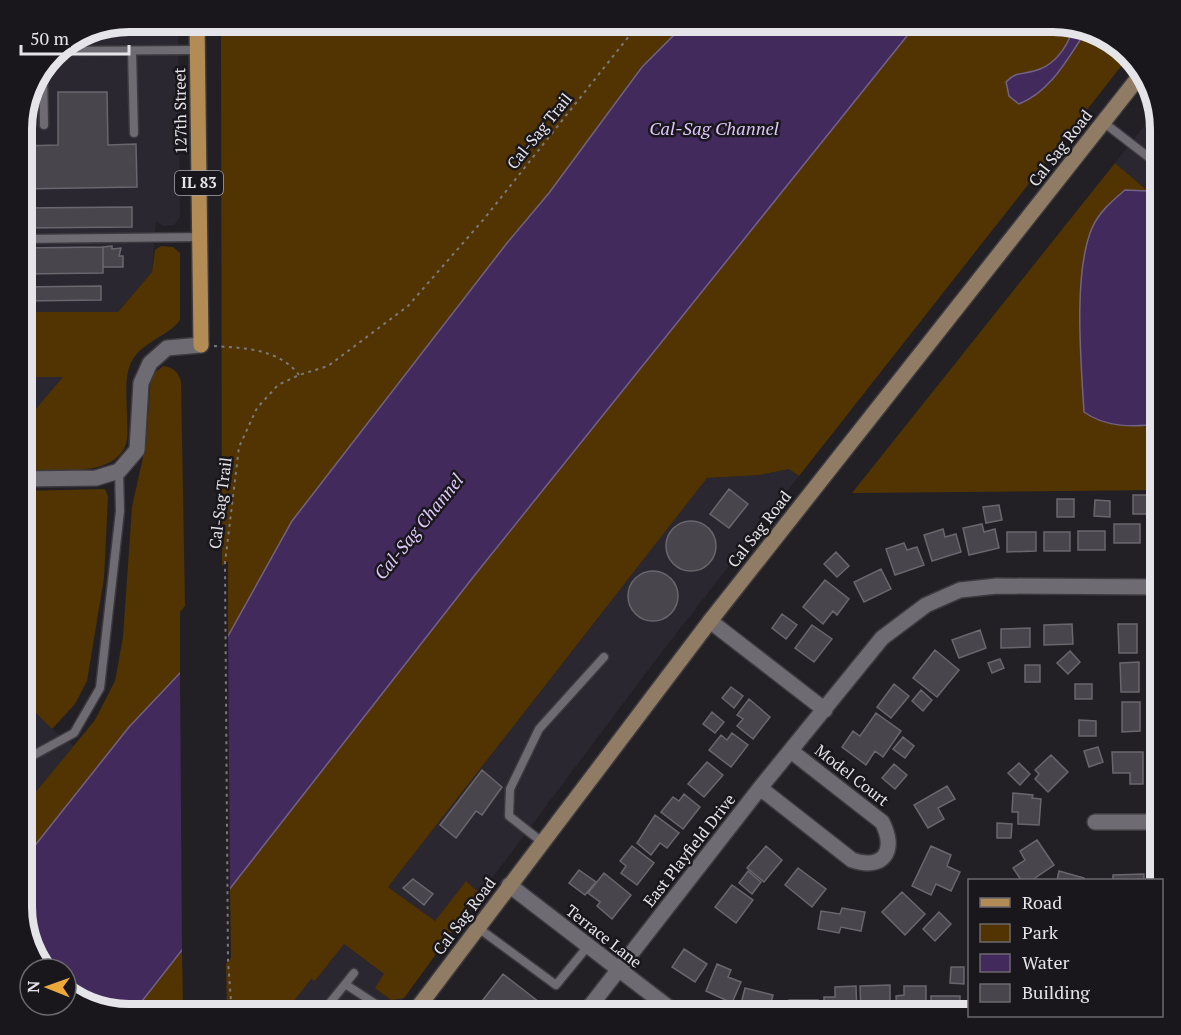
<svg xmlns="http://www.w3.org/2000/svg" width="1181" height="1035" font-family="'PT Serif',serif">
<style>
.built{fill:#2b2731}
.green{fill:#513401}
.water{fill:#422a5d;stroke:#736287;stroke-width:1.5}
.pier{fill:#222025}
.building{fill:#48464c;stroke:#69676d;stroke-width:1.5}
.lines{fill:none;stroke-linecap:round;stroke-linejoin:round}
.lane-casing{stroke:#3c3a3e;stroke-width:11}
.street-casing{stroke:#3c3a3e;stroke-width:18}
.secondary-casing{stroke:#3c3a3e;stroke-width:18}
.primary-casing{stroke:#3c3a3e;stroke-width:18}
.path{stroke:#7b797e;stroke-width:2;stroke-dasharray:3 4.5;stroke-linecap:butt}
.lane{stroke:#6e6b72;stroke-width:8}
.street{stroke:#6e6b72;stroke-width:15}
.secondary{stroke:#907b64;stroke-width:15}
.primary{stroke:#b28b55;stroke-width:15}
.labels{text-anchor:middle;stroke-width:5;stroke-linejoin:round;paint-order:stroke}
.shield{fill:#19171c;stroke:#a8a6ab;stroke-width:1.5}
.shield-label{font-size:15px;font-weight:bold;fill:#e5e4e8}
.street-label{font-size:16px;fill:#e5e4e8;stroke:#19171c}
.water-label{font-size:18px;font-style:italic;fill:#dec8fb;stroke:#19171c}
.rim{fill:none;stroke:#e5e4e8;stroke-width:8}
</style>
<rect width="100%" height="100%" fill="#222025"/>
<path class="built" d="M129,21H178L180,217L174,225L163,226L156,222L152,272L118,312H21V121L32,81L57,48Z
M1156,111L1160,129V200L1115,163Z
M21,377H63L21,426Z
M789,469L799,476L654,662L477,898L478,892L466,881L435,921L388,887L707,478L760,475Z
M21,698L52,729L74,746L21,810Z
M344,944L408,993L391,1014H284L311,979L315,981Z"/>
<path class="green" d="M221,21H688L641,67L549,193L507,243L292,521L228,636V561L222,566Z
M919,21H1053L1072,25C1072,42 1055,65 1038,70C1032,72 1025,72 1019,73L1050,83L1088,28L1130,55L799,476L789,469L760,475L707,478L388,887L435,921L466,881L478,892L477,898L404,998L391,1000L375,988L384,974L344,944L315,981L311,979L284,1014H227L226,964L231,958L230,888L474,576Z
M1115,163L1148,191L1125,190L1082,319L1084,412L1141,426L1160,424V490L852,493Z
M161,246L173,247L180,253V320C167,338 139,342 130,365C124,380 127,401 127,416C127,423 128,432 127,439C121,480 51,469 21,470V426L63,377H21V312H118L152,272L155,250Z
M163,366C174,368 178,371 181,382L185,606L180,612V673L129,727L21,863V810L95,720L115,681L123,637L132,507L146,444L151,376Z
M105,489L108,497L104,578L87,681L75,704L52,729L21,698V491Z
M182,950L183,1009L187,1005L188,1014H132Z"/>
<path class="water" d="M688,21H919L474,576L132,1014L88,1006L66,991V969H47L21,913V863L129,727L180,673L228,636L292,521L507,243L549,193L642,67Z
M1072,25L1088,28C1069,56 1052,91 1019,104L1009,96L1006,82C1016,70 1027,75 1040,69C1056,63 1072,42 1072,25Z
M1125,190L1148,191L1160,200V424C1134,427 1106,428 1084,412C1081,362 1073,273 1092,228C1099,212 1112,201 1125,190Z"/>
<path class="pier" d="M228,630L230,893L182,955L180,669Z"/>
<path class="building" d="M58,92H107L108,145L136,144L137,187L21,189V146L58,145Z
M132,207V227L21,228V208Z
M112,246V249L121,248L119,256H123V267H103V247Z
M103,247V273L21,274V248Z
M101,286V300L21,301V287Z
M729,489L748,504L729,528L710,514Z
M1133,495H1150V514H1133Z
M1057,499H1074V517H1057Z
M1095,500L1110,501V517L1094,516Z
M999,505L1002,520L986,523L983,507Z
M666 546a25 25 0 1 1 50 0a25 25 0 1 1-50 0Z
M982,524L984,532L995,529L999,548L969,555L963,528Z
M1114,524H1140V543H1114Z
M943,529L945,537L956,534L961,552L932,561L924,535Z
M1155,529H1160V548H1155Z
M1078,531H1105V550H1078Z
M1007,532H1036V551L1007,552Z
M1044,532H1070V551H1044Z
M904,543L907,550L917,547L924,565L895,575L886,549Z
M836,552L849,566L837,577L824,564Z
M881,569L891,589L864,602L854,582Z
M628 596a25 25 0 1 1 50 0a25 25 0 1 1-50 0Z
M825,580L849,599L837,615L833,611L823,624L803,607Z
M782,614L797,625L786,639L772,628Z
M1072,624L1073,644L1044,645V625Z
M1118,624H1137V653H1119Z
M812,625L832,639L814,662L795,648Z
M1030,628V647L1001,648V629Z
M980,630L986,648L959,658L952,640Z
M935,650L959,670L937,697L913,678Z
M1070,651L1080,662L1068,674L1057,663Z
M1000,659L1004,668L992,673L988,663Z
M1139,662V692H1121L1120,663Z
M1025,665H1040V682H1025Z
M894,684L909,696L891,718L877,707Z
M1075,684H1092V699H1075Z
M731,687L743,696L734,708L722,698Z
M921,690L932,700L923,711L912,701Z
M749,699L770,717L753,739L737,726L743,719L737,715Z
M1122,702H1140V731L1122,732Z
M712,712L724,722L715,733L703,724Z
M876,713L901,731L883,757L875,751L866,765L842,747L853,731L860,736Z
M1079,720L1096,721V736H1079Z
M732,733L748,745L731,767L709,750L721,735L727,740Z
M903,737L914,746L905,758L893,749Z
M1098,747L1103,762L1089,767L1084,751Z
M1112,752H1143V784H1130V773H1113Z
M1051,755L1068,772L1048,792L1035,779L1039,774L1035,770Z
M707,762L723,775L704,797L688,784Z
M1019,763L1030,774L1020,785L1008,773Z
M894,764L907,775L895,789L882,778Z
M482,770L502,787L482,815L476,811L456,838L440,825Z
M947,786L955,799L938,808L944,819L928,828L914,805Z
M1013,793L1033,795L1032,798L1041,799L1039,825L1018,824V812H1012Z
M684,794L700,807L683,829L661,812L673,797L679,801Z
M655,815L679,833L667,848L660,843L651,855L637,843Z
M997,823L1012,824L1011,838H997Z
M1037,840L1054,865L1032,880H1021L1013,868L1025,860L1020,851Z
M632,846L654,863L637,885L621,873L626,866L620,861Z
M766,846L782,860L764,882L747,868Z
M931,846L951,855L947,866L960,872L951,891L936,884L931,895L912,886Z
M798,868L826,889L812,907L785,885Z
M579,870L596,882L585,895L569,883Z
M748,871L761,882L752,894L739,883Z
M1059,871L1084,878V880H1057Z
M604,873L631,895L612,919L597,906L600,902L588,893Z
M1144,874V880H1113V875Z
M413,879L433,894L424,905L403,888Z
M732,885L753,900L736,923L715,907Z
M902,892L925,914L905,935L882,912Z
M842,908L865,912L861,931L841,927L839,933L818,929L821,911L840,914Z
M939,912L951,924L935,941L923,929Z
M684,949L707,964L695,982L672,967Z
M717,964L731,970L728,977L741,982L732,1003L706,991Z
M951,967H964V984L950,983Z
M503,974L552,1012L550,1014H472Z
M890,985V1014H861L860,986Z
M856,986L857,1014H824V997H835V987Z
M904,986H926V1014H897L896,996L904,995Z
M745,988L773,995L768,1014L740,1008Z
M931,996H960V1014H931Z
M789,1000H818V1014H789Z"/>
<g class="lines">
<defs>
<path id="lane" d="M55,51L198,50
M132,51L134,133
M43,67L44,125
M1103,122L1160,166
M21,239L200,237
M21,762L74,733L100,688L120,511L119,471
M542,842L509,816L510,789L539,729L604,657
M477,927L556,985L588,946
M345,984L391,1014
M321,1014L354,973"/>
<path id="street" d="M21,479L96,478L119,471L137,450L141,383L150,363L167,348L201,345
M710,621L825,710
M760,788L852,860C884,871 897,850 882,822L791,751
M1095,822H1160
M509,885L677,1014
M584,1014L760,788L882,638L926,605L960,590L997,586L1160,587"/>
<path id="secondary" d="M413,1014L710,621L1142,73"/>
<path id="primary" d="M197,21L201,345"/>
</defs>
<use href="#lane" class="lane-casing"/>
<use href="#street" class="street-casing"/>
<use href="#secondary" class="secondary-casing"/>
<use href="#primary" class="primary-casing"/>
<path class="path" d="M214,346C245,348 279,349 299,375
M232,1014L228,961L225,563L239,447L257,408L278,385L299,375L328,366L408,306L484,219L641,21"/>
<use href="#lane" class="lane"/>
<use href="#street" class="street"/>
<use href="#secondary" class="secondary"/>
<use href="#primary" class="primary"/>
</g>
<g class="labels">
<rect class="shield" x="175" y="171" width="48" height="24" rx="4.5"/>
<g class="shield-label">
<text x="199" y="188">IL 83</text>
</g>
<g class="street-label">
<text transform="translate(180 111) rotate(-91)" y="6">127th Street</text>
<text transform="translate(539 131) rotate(-51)" y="6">Cal-Sag Trail</text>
<text transform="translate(1060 148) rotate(-52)" y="6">Cal Sag Road</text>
<text transform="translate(220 503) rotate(-83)" y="6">Cal-Sag Trail</text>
<text transform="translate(759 529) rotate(-52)" y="6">Cal Sag Road</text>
<text transform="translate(852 775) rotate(38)" y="6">Model Court</text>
<text transform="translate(689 850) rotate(-52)" y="6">East Playfield Drive</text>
<text transform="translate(464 916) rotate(-53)" y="6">Cal Sag Road</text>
<text transform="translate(604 936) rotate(38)" y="6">Terrace Lane</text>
</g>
<g class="water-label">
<text x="714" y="135">Cal-Sag Channel</text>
<text transform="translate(419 527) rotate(-51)" y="6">Cal-Sag Channel</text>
</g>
</g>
<path d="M0 0H1181V1035H0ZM129 32H1053A97 97 0 0 1 1150 129V907A97 97 0 0 1 1053 1004H129A97 97 0 0 1 32 907V129A97 97 0 0 1 129 32Z" fill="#19171c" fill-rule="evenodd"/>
<path class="rim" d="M129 32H1053A97 97 0 0 1 1150 129V907A97 97 0 0 1 1053 1004H129A97 97 0 0 1 32 907V129A97 97 0 0 1 129 32Z"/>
<rect x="968" y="879" width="195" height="138" fill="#19171c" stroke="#6b696e" stroke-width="1.5"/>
<rect x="980" y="898" width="30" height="9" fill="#b28b55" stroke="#6b696e" stroke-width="1.5"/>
<text x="1022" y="909" font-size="18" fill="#e5e4e8">Road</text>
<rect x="980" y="924" width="30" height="18" fill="#513401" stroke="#6b696e" stroke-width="1.5"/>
<text x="1022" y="939" font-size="18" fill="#e5e4e8">Park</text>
<rect x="980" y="954" width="30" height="18" fill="#422a5d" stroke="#6b696e" stroke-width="1.5"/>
<text x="1022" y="969" font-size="18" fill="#e5e4e8">Water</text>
<rect x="980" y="984" width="30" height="18" fill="#48464c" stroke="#6b696e" stroke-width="1.5"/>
<text x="1022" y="999" font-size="18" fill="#e5e4e8">Building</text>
<g transform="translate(48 987) rotate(271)"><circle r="28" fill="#19171c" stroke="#6b696e" stroke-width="1.5"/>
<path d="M0-4.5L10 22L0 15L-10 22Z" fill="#eda83b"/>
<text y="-9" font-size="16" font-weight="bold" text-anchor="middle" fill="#e5e4e8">N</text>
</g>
<path d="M21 45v9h108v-9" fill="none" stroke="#e5e4e8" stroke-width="3"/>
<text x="30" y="45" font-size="18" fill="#e5e4e8" stroke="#19171c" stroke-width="4.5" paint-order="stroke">50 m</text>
</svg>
